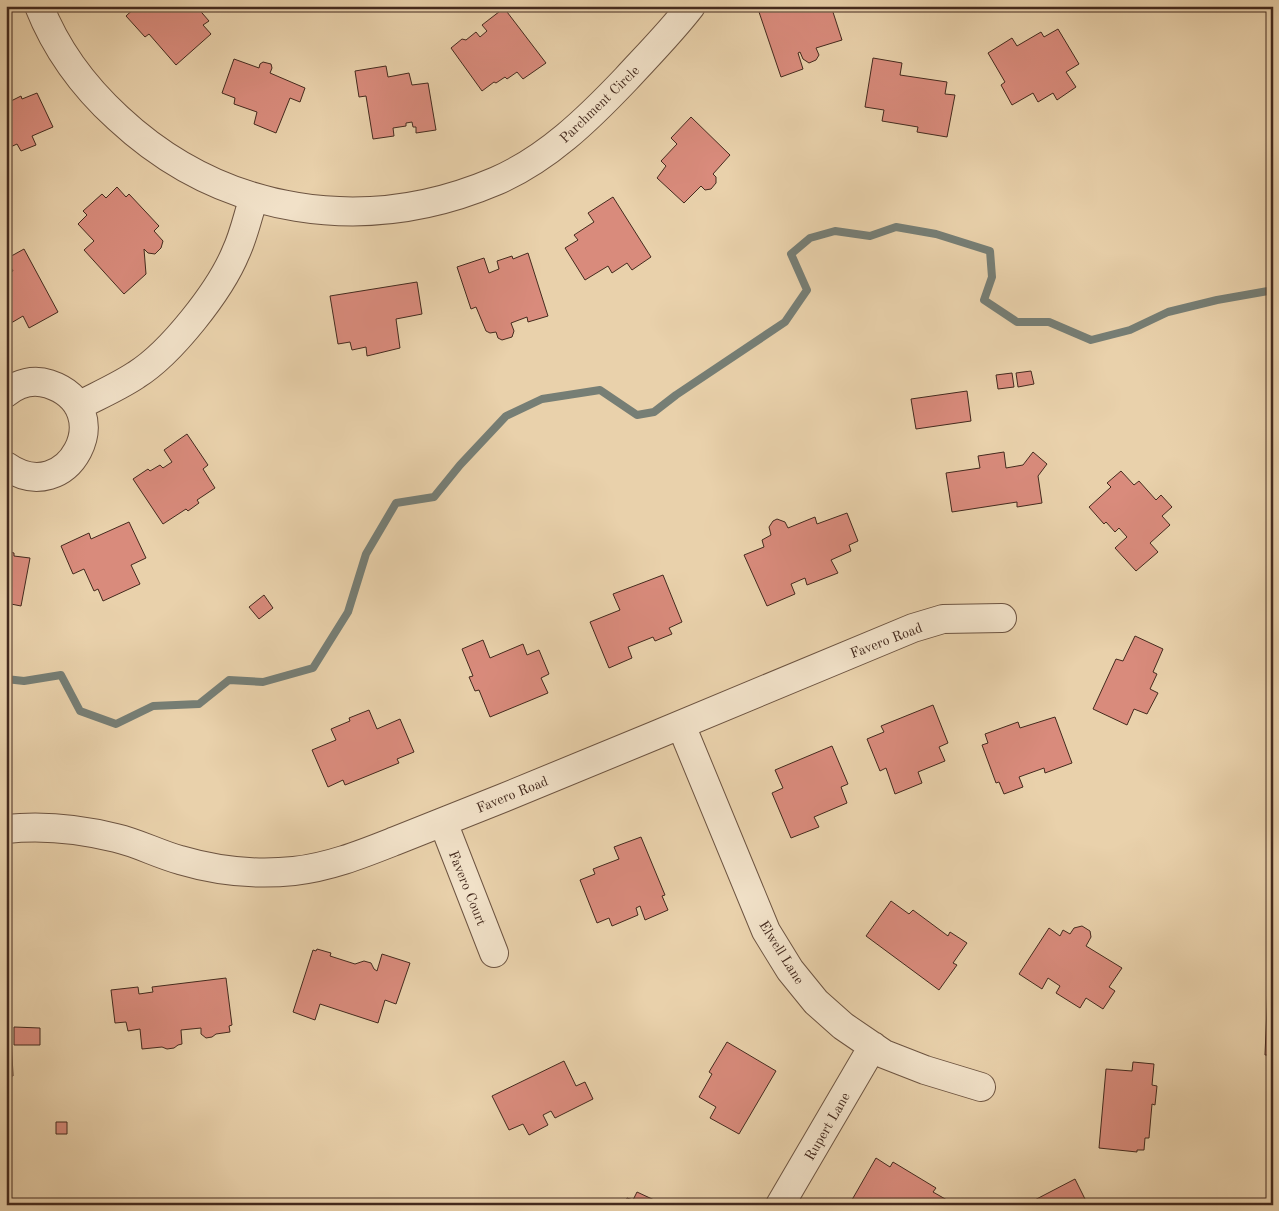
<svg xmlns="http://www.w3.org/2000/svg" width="1279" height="1211" font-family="'Old Standard TT',serif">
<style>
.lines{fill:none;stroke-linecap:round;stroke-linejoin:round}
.stream{stroke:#767e75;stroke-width:8}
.building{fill:#d98b7c;stroke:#442a1e}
.minor-casing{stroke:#6d5441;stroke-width:30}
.minor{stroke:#f1e1c8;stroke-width:28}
.labels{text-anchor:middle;stroke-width:4.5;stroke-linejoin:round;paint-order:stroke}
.street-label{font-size:14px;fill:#442a1e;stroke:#f1e1c8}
</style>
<rect width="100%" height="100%" fill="#e9d1ab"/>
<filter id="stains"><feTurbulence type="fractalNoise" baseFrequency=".004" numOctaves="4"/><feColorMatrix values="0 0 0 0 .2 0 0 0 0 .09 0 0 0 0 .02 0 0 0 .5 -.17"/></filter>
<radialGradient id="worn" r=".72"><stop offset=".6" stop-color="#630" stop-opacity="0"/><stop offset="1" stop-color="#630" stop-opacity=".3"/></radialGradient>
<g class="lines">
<path class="stream" d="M6,679L24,681L61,675L80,711L116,724L153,706L199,704L229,680L263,682L313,668L348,612L366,554L396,503L434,497L460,465L506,416L542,399L600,390L637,415L654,412L676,395L785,322L807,290L791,254L810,238L835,231L870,236L896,227L936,234L990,251L992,277L984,300L1017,322H1049L1091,340L1130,330L1168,312L1217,300L1268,291L1273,289"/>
</g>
<path class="building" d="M137,6H190L191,8L196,6L209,21L203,25L211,34L176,65L149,34L145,37L126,16Z
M777,6H787L788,11L795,9L793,6H814L815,8L831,6L842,40L816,48L819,55L816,60L809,63L803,59L800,52L798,53L803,69L781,77L759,12Z
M504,8L546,63L523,79L517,72L507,79L505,77L496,83L494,82L482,91L451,48L462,39L466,40L476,32L480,37L487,31L482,25Z
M1058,29L1079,64L1066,72L1076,87L1057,100L1053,93L1038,102L1033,93L1012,105L1001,85L1005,82L988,53L1012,38L1017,46L1041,32L1044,37Z
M873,58L902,63L900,75L947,82L945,94L955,95L947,137L917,132L918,127L882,121L884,110L865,107Z
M234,59L259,68L260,64L263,62L271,64L272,68L270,73L305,88L300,102L290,98L276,133L254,124L257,112L234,104L235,98L222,93Z
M386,66L388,77L409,73L412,85L428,83L436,130L416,133V127H413L412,122L406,123V126L393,128L394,136L373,139L366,96L359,97L355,71Z
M37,93L53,127L32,136L36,145L21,151L17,144L6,149V95L9,102L21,96L22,99Z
M691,117L730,155L713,174L716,177V183L711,189L705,190L701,186L684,203L657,178L666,166L661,161L677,144L671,138Z
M117,187L126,197L129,194L159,226L154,231L163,241L161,248L155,254L148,253L144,249L146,274L124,294L84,250L94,241L78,224L87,215L83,211L102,194L106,198Z
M613,197L651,257L632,270L627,263L612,273L608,266L585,280L565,248L578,240L574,235L594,222L588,213Z
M24,249L58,312L29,328L23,316L6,326V274L13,271L6,259Z
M528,253L548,316L528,322L527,317L511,323L514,331L512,337L502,340L498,338L496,332L490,333L486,331L476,307L471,309L457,267L484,258L489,273L499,269L497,261L512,256L513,259Z
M417,282L422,314L396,319L400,348L367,356L366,347L352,350L350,342L338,344L330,296Z
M1031,371L1034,384L1018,387L1016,373Z
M1012,373L1014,387L998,389L996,375Z
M967,391L971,421L916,429L911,399Z
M187,434L208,465L203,469L215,488L197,500L199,503L188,511L186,509L163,524L133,479L148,469L150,471L160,465L163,468L172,462L164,450Z
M1004,452L1006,468L1023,465L1033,452L1047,464L1038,476L1042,503L1017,507V502L952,512L946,473L980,468L978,456Z
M1121,471L1134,485L1139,481L1156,500L1161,495L1172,507L1162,516L1170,525L1150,543L1158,552L1136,571L1115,548L1127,537L1119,528L1115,532L1106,522L1104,524L1089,507L1111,487L1107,483Z
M847,513L858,541L849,545L851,551L831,560L838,573L807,585L805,578L791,584L795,594L767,606L744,555L764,547L762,540L771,535L769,527L773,521L777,519L785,522L788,528L815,517L817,524Z
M129,522L146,558L131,565L140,584L103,601L98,589L94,591L84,569L73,574L61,546L89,533L91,539Z
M6,551L14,553V556L30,558L21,606L6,603Z
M663,575L682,622L669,628L672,634L655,641L653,637L628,647L632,658L609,668L590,622L620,610L613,594Z
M264,595L273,608L259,619L249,607Z
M1135,636L1163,649L1153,672L1157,674L1150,689L1158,693L1147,714L1134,709L1127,725L1093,709L1116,659L1123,661Z
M483,640L490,658L523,644L527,655L539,650L549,674L541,678L548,693L490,717L479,690L475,691L469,677L473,676L462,649Z
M933,705L948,743L939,747L945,761L918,772L922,783L895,794L886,768L880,771L867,739L884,732L881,726Z
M369,710L377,729L400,719L414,752L397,759L399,763L345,785L343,780L328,787L312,750L336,740L331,729L350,721L349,718Z
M1055,717L1072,763L1045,773L1044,768L1019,777L1023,787L1004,794L999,782L996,783L982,745L988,743L985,734L1018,722L1020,728Z
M832,746L848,784L841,787L847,803L814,817L819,827L791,838L772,793L783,788L775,770Z
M641,837L665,895L662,896L668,910L645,920L640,906L636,908L638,915L612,926L609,918L597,923L580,880L595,874L593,869L619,859L614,847Z
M891,901L909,914L913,910L948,936L950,932L967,943L953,963L957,965L939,990L866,936Z
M1082,926L1090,931L1091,937L1086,946L1122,968L1109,987L1115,991L1103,1009L1086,998L1080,1008L1056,993L1060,986L1048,978L1042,989L1019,974L1049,928L1060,936L1063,930L1070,934L1074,928Z
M317,949L331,953L330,956L355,964L364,961L371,963L374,969L377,971L382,954L410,963L396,1004L385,1000L378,1023L320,1004L315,1020L293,1012L313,950L316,951Z
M1269,960H1273V1055H1265Z
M226,978L232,1025L229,1026L230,1032L216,1034L212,1037L206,1038L201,1034V1028L181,1030L182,1044L178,1045L174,1048L167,1049L162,1047L142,1049L140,1029L128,1031L126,1022L115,1023L111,990L138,987L139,994L153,992L152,987Z
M14,1027L40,1028V1045H14Z
M11,1033L13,1076H6V1034Z
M727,1042L776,1071L739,1134L710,1118L716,1107L699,1097L712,1074L709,1072Z
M564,1061L576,1086L585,1082L593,1099L555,1118L551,1111L543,1115L548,1125L529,1135L523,1124L509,1130L492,1096Z
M1133,1062L1154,1064L1152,1085L1157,1086L1155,1105L1152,1104L1149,1138H1145L1144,1150H1137V1152L1099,1148L1106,1069L1132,1071Z
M56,1122H67V1134H56Z
M876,1158L890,1167L893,1162L936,1188L933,1192L947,1200L944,1205H849Z
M1075,1179L1088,1205H1025Z
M637,1192L665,1205H624L627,1198L633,1200Z"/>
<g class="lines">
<defs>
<path id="minor" d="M39,6C56,49 84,87 118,118C222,215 365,237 496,181C547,159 588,119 626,79C648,55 671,32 691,6
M6,393C18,383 34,379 49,384C121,408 68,510 6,466
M78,406C97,396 118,387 136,375C171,353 220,291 236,252C244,235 248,215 254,197
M681,725L766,931L790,970L816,1002L843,1026L884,1054L925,1070L981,1087
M443,822L494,953
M6,829C43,825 80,829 116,838C138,843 158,854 180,860C217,871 256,875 294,871C330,867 362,854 395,841C431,827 467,812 503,798C640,742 776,685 913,628L943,619L1002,618
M780,1205L873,1046"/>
</defs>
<use href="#minor" class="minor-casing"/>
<use href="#minor" class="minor"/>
</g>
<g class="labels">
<g class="street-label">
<text transform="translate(599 104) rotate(-44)" y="5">Parchment Circle</text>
<text transform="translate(886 640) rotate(-21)" y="5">Favero Road</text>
<text transform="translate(512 794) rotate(-22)" y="5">Favero Road</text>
<text transform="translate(468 888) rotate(68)" y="5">Favero Court</text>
<text transform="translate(782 952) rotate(58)" y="5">Elwell Lane</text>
<text transform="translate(827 1126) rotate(-60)" y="5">Rupert Lane</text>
</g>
</g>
<rect width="1279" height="1211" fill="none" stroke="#e9d1ab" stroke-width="25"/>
<rect x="8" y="8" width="1264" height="1196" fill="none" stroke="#442a1e" stroke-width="2.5"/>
<rect x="12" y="12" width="1254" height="1186" fill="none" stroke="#442a1e"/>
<rect width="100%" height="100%" filter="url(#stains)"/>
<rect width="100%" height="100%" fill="url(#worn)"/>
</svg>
